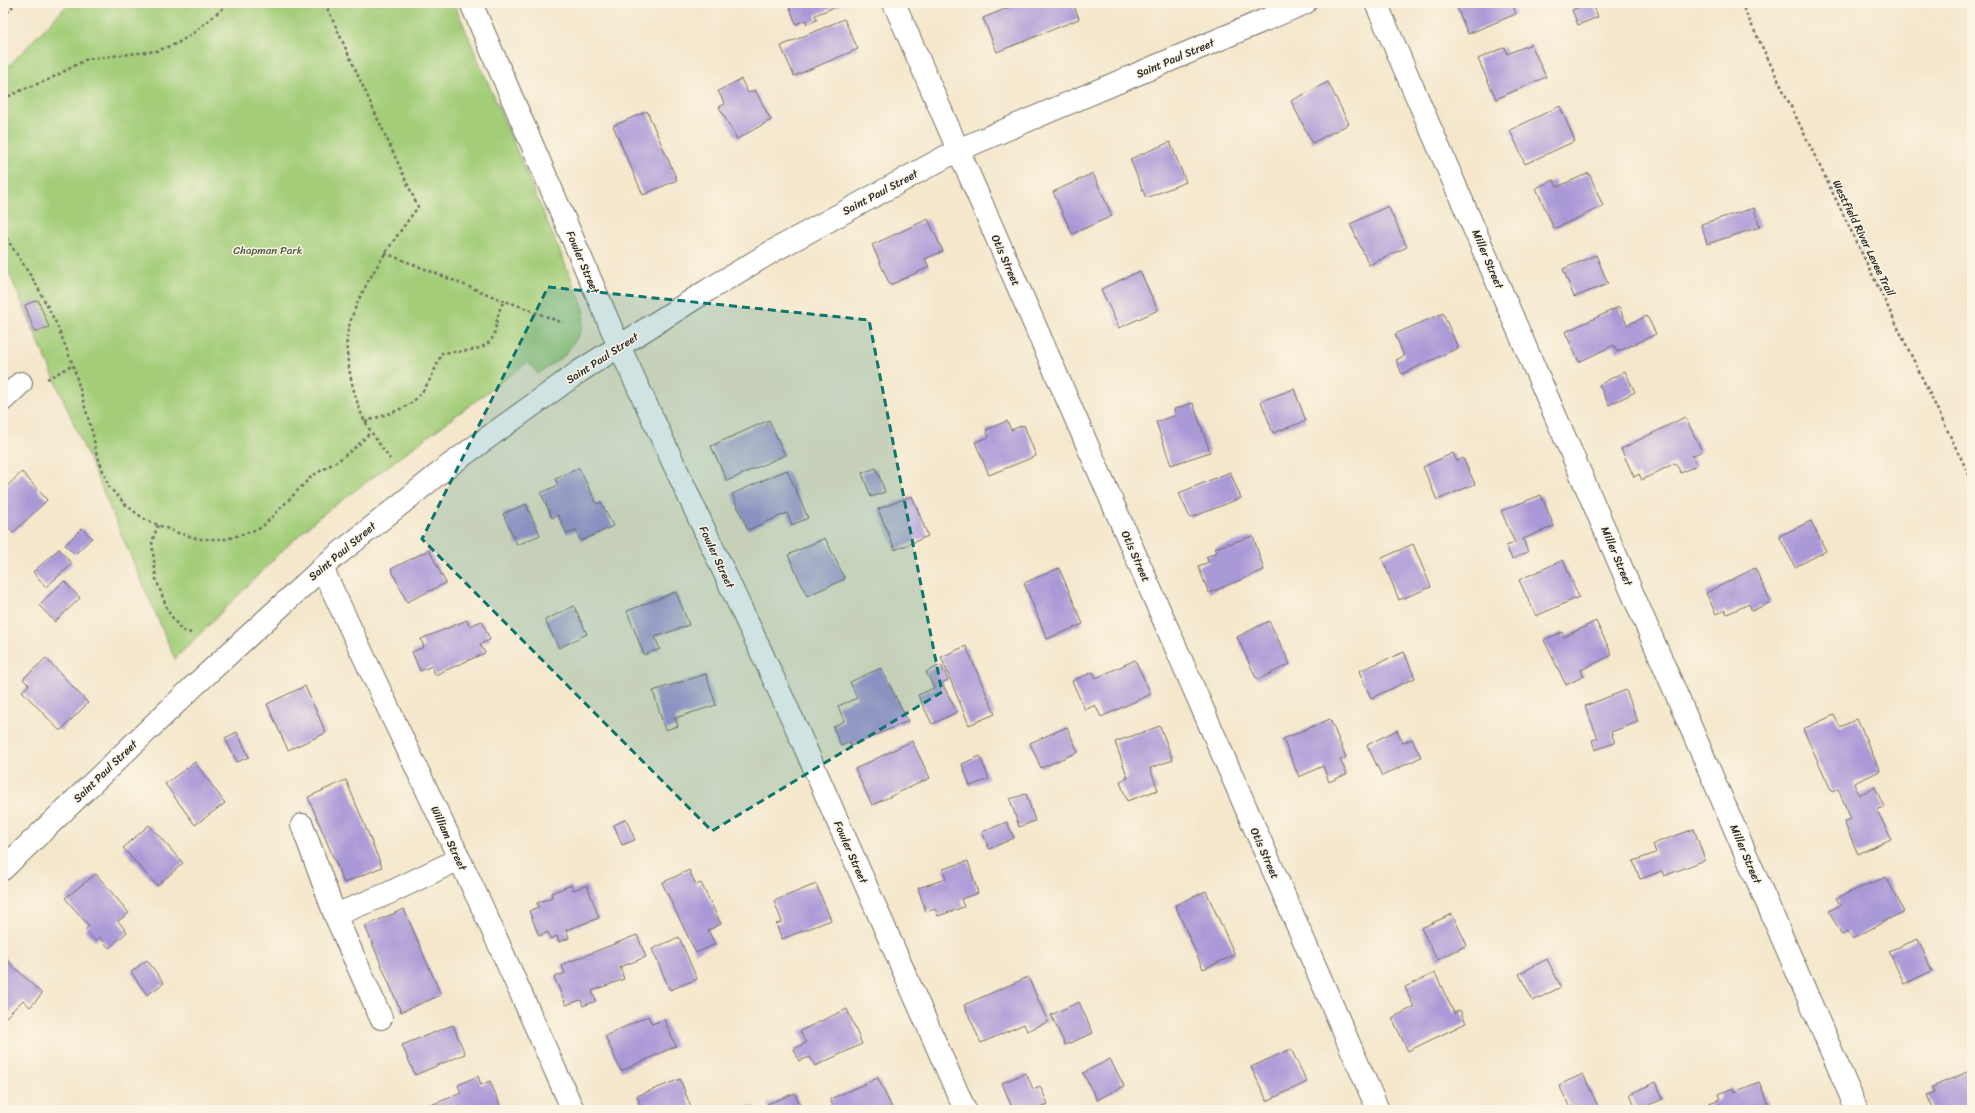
<svg xmlns="http://www.w3.org/2000/svg" width="1975" height="1113" font-family="Sriracha,sans-serif">
<style>
.green{fill:#a3cd79;stroke:#677c52}
.building{fill:#aa99d7}
.lines{fill:none;stroke-linecap:round;stroke-linejoin:round}
.minor-casing{stroke:#716d63;stroke-width:24}
.path{stroke:#716d63;stroke-width:2.5;stroke-dasharray:3 3;stroke-linecap:butt}
.minor{stroke:#fff;stroke-width:22}
.marked{fill:#0f766e;fill-opacity:0.2;stroke:#0f766e;stroke-width:3;stroke-dasharray:8 5;stroke-linejoin:round}
.labels{text-anchor:middle;stroke-width:3;stroke-linejoin:round;paint-order:stroke}
.street-label{font-size:11px;fill:#2b2b2b;stroke:#fcf5e5}
.park-label{font-size:11px;fill:#4f5c42;stroke:#fcf5e5}
</style>
<rect width="100%" height="100%" fill="#fcf5e5"/>
<filter id="ink" filterUnits="userSpaceOnUse"><feTurbulence type="fractalNoise" baseFrequency=".025" numOctaves="2"/><feDisplacementMap in="SourceGraphic" scale="8" xChannelSelector="R" yChannelSelector="G"/><feConvolveMatrix kernelMatrix="1 2 1 2 8 2 1 2 1" color-interpolation-filters="sRGB"/></filter>
<filter id="wash" filterUnits="userSpaceOnUse"><feTurbulence type="fractalNoise" baseFrequency=".012" numOctaves="4" result="noise"/><feDisplacementMap in="SourceGraphic" scale="16" xChannelSelector="R" yChannelSelector="G"/><feGaussianBlur stdDeviation="0.9" result="paint"/><feColorMatrix in="noise" values="0 0 0 0 0 0 0 0 0 0 0 0 0 0 0 0 0 1.4 0 .05"/><feComposite in="paint" operator="in"/></filter>
<g filter="url(#wash)">
<rect width="100%" height="100%" fill="#f4e7cc"/>
<path class="green" d="M69,3H454L585,311L581,332L565,355L538,374L528,362L318,518L286,547L175,659L3,259V72Z"/>
<g id="blocks">
<path class="building" d="M788,3H845L815,15L817,20L807,24L806,20L796,24Z
M1020,3H1073L1079,19L997,52L983,18Z
M1455,3H1512L1516,14L1468,34Z
M1589,3H1593L1598,17L1578,25L1572,10Z
M844,19L858,49L794,76L781,46Z
M1531,44L1546,77L1496,99L1478,59L1505,47L1507,54Z
M741,79L748,93L755,90L771,120L737,139L719,107L725,104L718,91Z
M1328,82L1349,124L1312,143L1291,101Z
M1560,106L1575,141L1525,164L1510,130Z
M647,111L677,180L643,195L613,126Z
M1170,142L1186,182L1146,198L1130,159Z
M1093,173L1112,216L1072,234L1053,192Z
M1589,173L1603,206L1554,229L1536,188L1554,180L1557,187Z
M1388,206L1407,247L1369,265L1350,224Z
M1754,208L1760,227L1707,244L1701,224Z
M928,219L943,251L925,259L929,267L890,285L872,245Z
M1596,255L1608,284L1574,297L1563,269Z
M1140,271L1158,310L1119,328L1101,289Z
M38,300L49,327L35,332L25,305Z
M1619,307L1627,325L1647,316L1656,334L1617,352L1614,345L1579,362L1565,332Z
M1443,313L1458,348L1402,374L1396,360L1404,356L1395,334Z
M1625,371L1635,392L1609,405L1599,385Z
M1294,389L1306,421L1273,433L1261,401Z
M1193,403L1210,452L1171,465L1156,422L1176,415L1174,409Z
M1685,417L1702,451L1692,456L1697,465L1681,473L1675,463L1642,480L1639,474L1634,477L1621,449Z
M769,420L785,455L727,481L711,446Z
M1007,421L1011,430L1024,425L1036,456L989,475L975,442L989,437L986,430Z
M1453,453L1457,461L1463,458L1475,484L1437,500L1423,467Z
M579,468L597,504L601,502L613,526L581,541L576,530L567,534L558,515L552,518L541,493L558,485L555,479Z
M876,468L885,492L871,497L862,473Z
M787,470L808,518L792,525L787,513L748,530L732,494Z
M22,472L47,500L13,533L3,522V490Z
M1230,472L1241,498L1190,518L1179,493Z
M1541,495L1554,526L1523,539L1528,552L1512,559L1506,546L1515,543L1501,511Z
M912,496L928,536L895,550L878,509Z
M526,504L540,535L517,545L503,514Z
M1811,521L1826,551L1795,567L1779,536Z
M82,528L92,538L75,554L65,545Z
M1253,536L1264,570L1209,593L1198,566L1209,562L1206,557L1217,552L1215,548Z
M825,538L845,579L807,596L788,555Z
M1413,544L1431,587L1399,600L1382,558Z
M59,549L72,564L46,587L33,572Z
M429,550L446,583L407,602L391,569Z
M1563,560L1579,597L1536,616L1519,580Z
M1059,568L1083,624L1047,639L1024,583Z
M1755,568L1771,602L1752,611L1749,604L1727,614L1725,610L1716,614L1706,593Z
M64,581L80,598L55,622L39,605Z
M676,592L689,625L655,637L660,649L644,655L627,611Z
M574,606L587,634L559,648L545,620Z
M467,620L469,626L482,621L490,640L480,644L485,653L435,675L432,666L420,671L412,652L424,647L421,639Z
M1269,621L1290,664L1257,680L1237,637Z
M1596,621L1612,655L1581,670L1584,676L1566,685L1544,640L1562,632L1564,637Z
M966,646L995,714L969,725L941,657Z
M1404,652L1415,678L1371,698L1359,671Z
M46,658L88,703L60,731L22,691L29,685L23,679Z
M1135,660L1151,694L1101,717L1095,705L1085,710L1072,681L1093,672L1096,678Z
M941,665L948,680L942,683L957,712L932,724L918,695L934,688L926,672Z
M881,668L908,721L851,746L850,742L841,746L833,727L844,721L838,706L857,698L850,682Z
M706,674L716,705L675,718L678,726L665,730L653,691Z
M305,686L326,733L288,750L267,704Z
M1626,690L1638,722L1611,732L1615,743L1595,750L1592,740L1598,738L1585,706Z
M1834,715L1840,727L1857,719L1880,771L1854,783L1859,795L1875,787L1884,807L1877,810L1891,839L1858,854L1844,822L1851,819L1838,789L1832,792L1803,729Z
M1330,719L1346,757L1340,760L1347,774L1329,782L1323,766L1299,777L1283,739Z
M1160,726L1173,760L1150,768L1158,790L1127,801L1120,781L1128,778L1115,742Z
M1067,727L1078,752L1041,768L1030,743Z
M1397,730L1403,743L1412,739L1421,757L1382,776L1367,745Z
M237,732L249,757L237,762L225,738Z
M912,741L930,778L872,805L855,769Z
M980,756L989,779L970,786L962,764Z
M195,762L225,803L195,825L165,784Z
M346,780L382,867L344,883L308,797Z
M1026,794L1035,821L1019,827L1010,799Z
M626,819L635,840L622,845L614,825Z
M1007,822L1014,838L989,849L982,832Z
M149,825L183,863L157,886L123,848Z
M1694,829L1705,860L1664,876L1662,871L1640,879L1633,861L1656,853L1653,844Z
M968,861L978,893L961,899L964,907L938,916L935,909L926,912L918,888L946,879L943,869Z
M689,870L696,885L701,883L721,924L708,930L715,944L696,953L662,883Z
M96,874L129,913L118,921L127,932L109,948L100,937L95,941L85,930L89,926L65,898Z
M1886,877L1904,911L1852,939L1848,931L1842,935L1829,911L1840,905L1836,898Z
M816,884L831,920L782,939L776,924L782,922L774,901Z
M571,885L573,890L587,885L599,918L566,930L569,938L559,942L557,936L550,939L548,932L539,936L529,911L539,907L537,903L552,897L551,893Z
M1206,891L1235,955L1203,969L1175,905Z
M404,909L441,995L401,1012L365,926Z
M1452,914L1467,945L1437,960L1421,928Z
M637,935L646,957L620,967L624,979L592,991L596,1001L583,1006L581,1000L566,1005L554,977L565,973L561,965Z
M679,937L697,979L670,990L652,949Z
M1918,939L1932,971L1904,984L1889,951Z
M3,956L42,994L30,1007L23,1000L6,1017L3,1014Z
M1547,959L1561,987L1533,1001L1519,974Z
M147,960L164,983L147,995L131,972Z
M1435,973L1454,1013L1460,1010L1466,1023L1408,1051L1392,1018L1414,1007L1405,987Z
M1028,977L1048,1022L1027,1031L1024,1024L981,1043L964,1005Z
M1079,1002L1093,1033L1065,1045L1051,1015Z
M847,1009L862,1044L815,1066L810,1057L799,1061L794,1049L806,1043L800,1031Z
M648,1016L652,1024L664,1019L676,1046L621,1071L605,1036Z
M453,1025L465,1054L415,1075L402,1045Z
M1291,1049L1307,1082L1267,1101L1251,1067Z
M1110,1059L1124,1086L1097,1100L1083,1073Z
M1972,1070V1110H1933L1927,1095L1934,1092L1932,1087Z
M1026,1073L1033,1089L1040,1086L1048,1104L1041,1107L1043,1110H1013L1002,1083Z
M1583,1074L1598,1106L1589,1110H1571L1559,1085Z
M478,1076L481,1085L490,1081L502,1110H430L429,1106L461,1093L458,1085Z
M878,1078L893,1110H824L833,1106L830,1099Z
M680,1079L692,1110H642L637,1096Z
M1656,1082L1663,1099L1637,1110L1630,1094Z
M1759,1082L1771,1110H1712L1709,1103L1721,1099L1719,1094L1733,1088L1735,1092Z
M795,1093L802,1110H770L767,1104Z
M751,1105L754,1110H740Z"/>
</g>
</g>
<g filter="url(#ink)">
<use href="#blocks" fill-opacity="0" stroke="#716d63" stroke-width="1"/>
<g class="lines">
<defs>
<path id="minor" d="M471,3L619,346L796,727L965,1110
M894,3L1378,1110
M1376,3L1857,1110
M3,400L21,383
M322,568L483,909L573,1110
M302,825L335,915L389,893L459,859
M3,869L194,686L331,560L447,467L580,371L708,290L773,251L958,150L1305,3
M335,915L381,1018"/>
</defs>
<use href="#minor" class="minor-casing"/>
<path class="path" d="M325,3L418,207C394,239 352,297 347,337C344,355 356,408 366,423C373,436 382,447 390,459
M1741,3L1972,481
M3,17L16,3
M3,99L24,89L48,80L87,59L156,51L176,44L191,35L229,3
M3,233L36,284L56,323L73,365L93,435L96,452L109,487L126,505L144,519L175,532L199,539H227L261,528L312,476L339,460L357,446L371,432
M385,253L507,302
M47,379L73,365
M365,422C379,416 395,413 408,405C426,394 434,371 442,353C457,351 489,353 494,334C497,324 497,314 502,304L508,302L514,304L563,323
M158,525L152,542L156,579L168,611L181,630L191,633"/>
<use href="#minor" class="minor"/>
</g>
</g>
<path class="marked" d="M548,287L869,320L942,692L712,831L422,539Z"/>
<g class="labels">
<g class="street-label">
<text transform="translate(1175 58) rotate(-23)" y="4">Saint Paul Street</text>
<text transform="translate(880 192) rotate(-28)" y="4">Saint Paul Street</text>
<text transform="translate(1864 238) rotate(64)" y="4">Westfield River Levee Trail</text>
<text transform="translate(1488 259) rotate(67)" y="4">Miller Street</text>
<text transform="translate(1006 260) rotate(66)" y="4">Otis Street</text>
<text transform="translate(583 262) rotate(67)" y="4">Fowler Street</text>
<text transform="translate(602 358) rotate(-33)" y="4">Saint Paul Street</text>
<text transform="translate(342 551) rotate(-40)" y="4">Saint Paul Street</text>
<text transform="translate(1136 556) rotate(66)" y="4">Otis Street</text>
<text transform="translate(1617 556) rotate(67)" y="4">Miller Street</text>
<text transform="translate(717 557) rotate(65)" y="4">Fowler Street</text>
<text transform="translate(105 771) rotate(-44)" y="4">Saint Paul Street</text>
<text transform="translate(449 838) rotate(65)" y="4">William Street</text>
<text transform="translate(851 852) rotate(66)" y="4">Fowler Street</text>
<text transform="translate(1265 853) rotate(66)" y="4">Otis Street</text>
<text transform="translate(1746 854) rotate(67)" y="4">Miller Street</text>
</g>
<g class="park-label">
<text x="268" y="254">Chapman Park</text>
</g>
</g>
<rect width="1975" height="1113" fill="none" stroke="#fcf5e5" stroke-width="16"/>
</svg>
